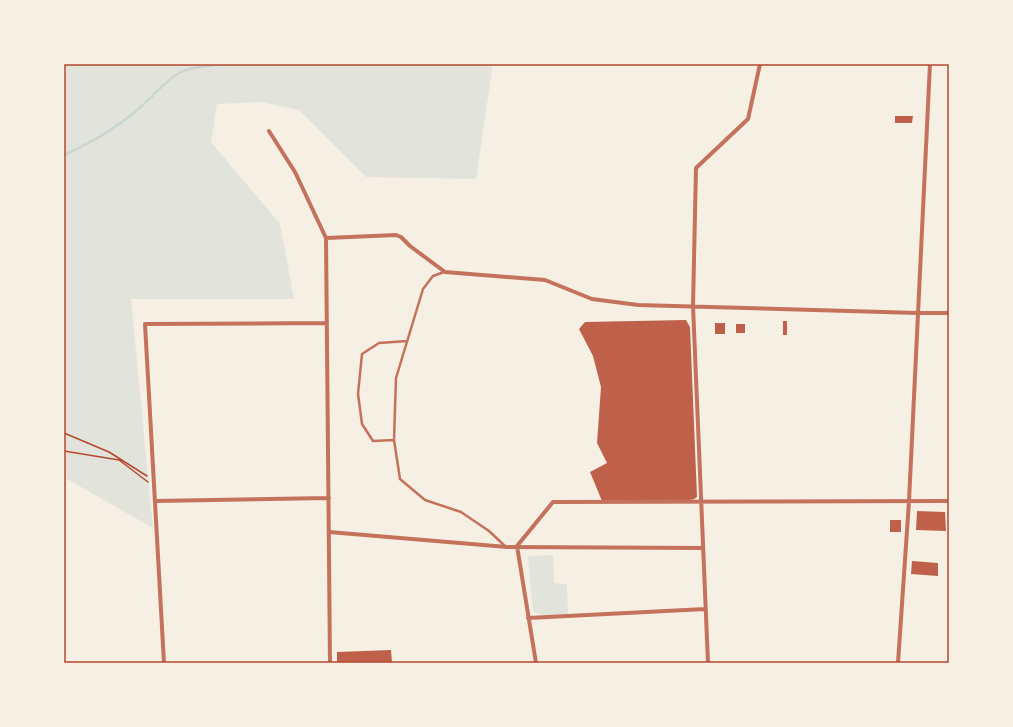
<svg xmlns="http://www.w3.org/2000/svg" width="1013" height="727" font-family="Roboto,sans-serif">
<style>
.green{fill:#e2e4dc}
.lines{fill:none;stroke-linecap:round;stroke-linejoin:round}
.stream{stroke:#c9d6d2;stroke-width:2.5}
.building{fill:#bf614a}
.path{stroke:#b5482f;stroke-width:1.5}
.service{stroke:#c5725c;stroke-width:2.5}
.minor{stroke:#c5725c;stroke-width:4}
.neatline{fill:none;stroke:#b5482f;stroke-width:1.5}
</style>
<rect width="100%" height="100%" fill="#f6efe4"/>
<path class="green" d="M64,64H493L476,179L366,177L299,110L260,102L217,104L211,142L280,224L294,299H131L153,528L67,479L64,480Z
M553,555L554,583L567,584L568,614L542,615L533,611L528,556Z"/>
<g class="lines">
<path class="stream" d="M64,155C93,142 120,126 144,104C157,93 165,80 181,72C191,67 206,67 217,64"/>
</g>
<path class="building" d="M895,116H913L912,123H895Z
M686,320L690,327L697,497L694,499L687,501H602L590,472L607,463L597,443L601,387L593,356L579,329L585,322Z
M783,321H787V335H783Z
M715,323H725V334H715Z
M736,324H745V333H736Z
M917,511L945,512L946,531L916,530Z
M890,520H901V532H890Z
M912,561L938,563V576L911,574Z
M391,650L392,663H337V652Z"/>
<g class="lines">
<path class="path" d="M64,433L109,452L147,476
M64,451L119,460L148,482"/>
<path class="service" d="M444,272L433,276L423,289L396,378L394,440L400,479L425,500L461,512L489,531L505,546
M394,440L373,441L362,424L358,394L362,354L379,343L407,341"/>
<path class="minor" d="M269,131L295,172L326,238L330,663
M326,238L396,235L401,237L410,246L445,272L545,280L592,299L638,305L918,313H949
M155,501L329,498
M329,532L507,547L703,548
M528,618L705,609
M164,663L145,324L327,323
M536,663L517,546L553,502L949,501
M708,663L693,306L696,168L748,119L760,64
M898,663L909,501L930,64"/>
</g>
<rect width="1013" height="727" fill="none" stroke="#f6efe4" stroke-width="130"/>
<rect x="65" y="65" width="883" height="597" class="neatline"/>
</svg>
